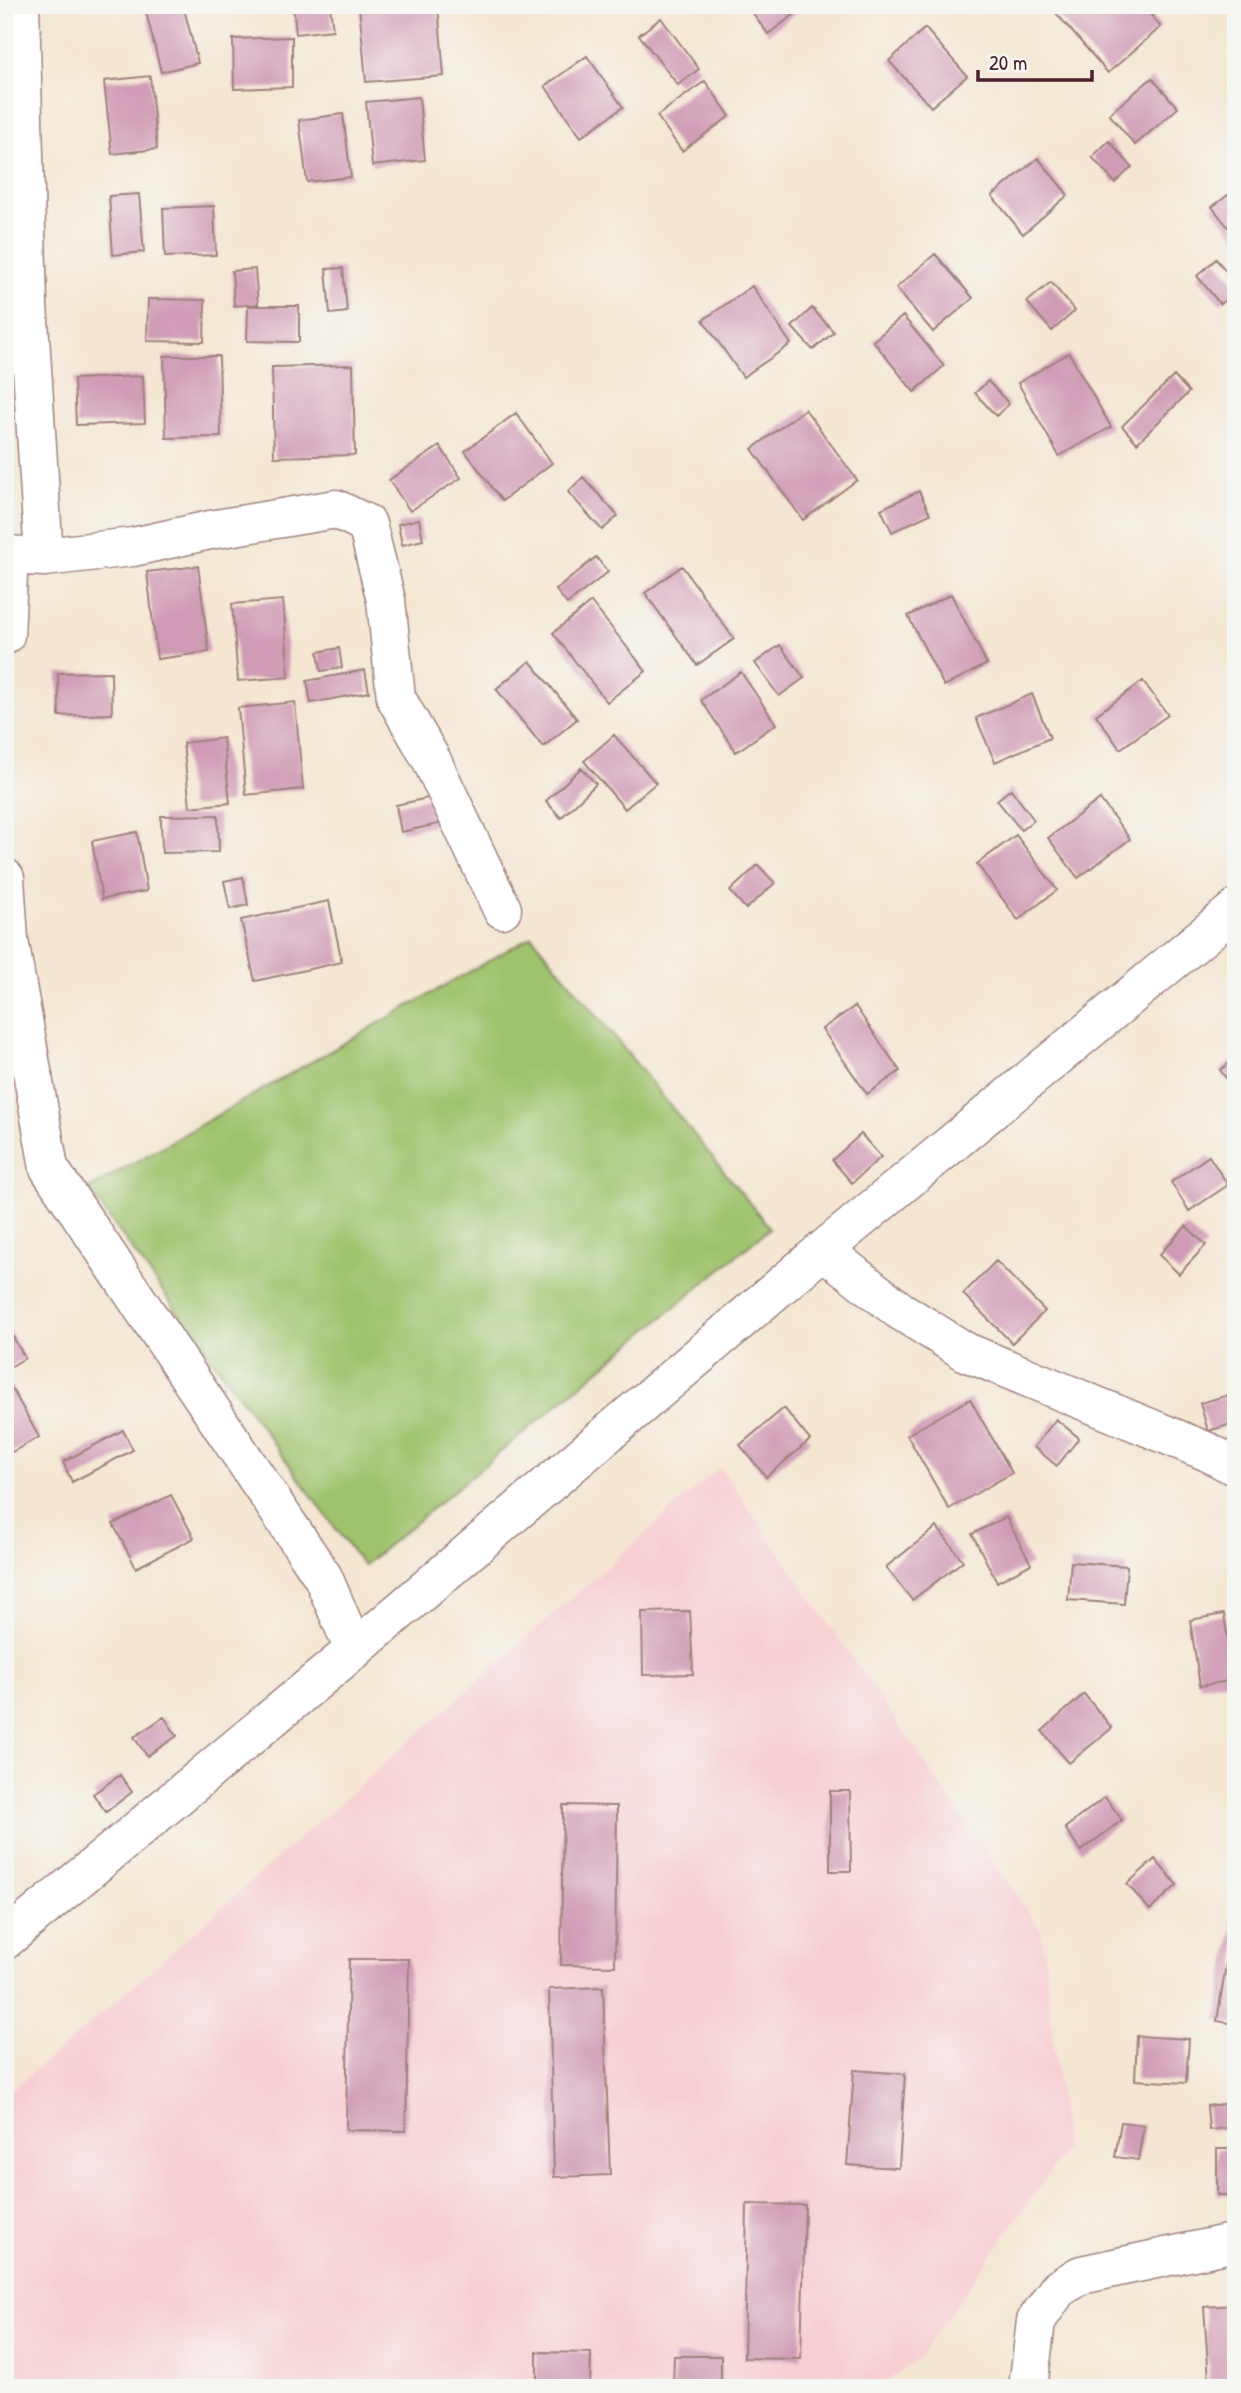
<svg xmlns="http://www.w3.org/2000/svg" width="1241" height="2393" font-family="'Patrick Hand',sans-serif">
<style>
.built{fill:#f7cfd3}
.green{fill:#9fc36d;stroke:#74714c;stroke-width:2}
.building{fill:#d09bb5}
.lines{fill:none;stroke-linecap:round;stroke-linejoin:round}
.street-casing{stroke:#9f827e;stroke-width:41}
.primary-casing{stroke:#9f827e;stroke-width:41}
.street{stroke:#fff;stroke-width:38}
.primary{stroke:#fff;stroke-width:38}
</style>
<rect width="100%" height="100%" fill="#f6f6f2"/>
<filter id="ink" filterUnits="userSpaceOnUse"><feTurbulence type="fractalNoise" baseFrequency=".0143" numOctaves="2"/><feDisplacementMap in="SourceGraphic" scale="14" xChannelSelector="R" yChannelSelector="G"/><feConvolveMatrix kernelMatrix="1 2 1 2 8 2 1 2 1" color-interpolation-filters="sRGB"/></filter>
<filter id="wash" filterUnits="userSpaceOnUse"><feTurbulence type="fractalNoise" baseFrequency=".00686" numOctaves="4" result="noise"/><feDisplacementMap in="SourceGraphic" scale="28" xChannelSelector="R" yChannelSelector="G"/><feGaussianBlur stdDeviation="1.57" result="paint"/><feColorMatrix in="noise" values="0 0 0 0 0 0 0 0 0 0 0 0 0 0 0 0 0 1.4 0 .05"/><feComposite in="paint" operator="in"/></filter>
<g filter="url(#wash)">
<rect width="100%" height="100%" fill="#f4e6d2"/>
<path class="built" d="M720,1467L1042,1932L1065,2150L918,2359L877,2388H13L5,2378V2095L71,2041Z"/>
<path class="green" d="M532,936L770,1228L363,1566L88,1189Z"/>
<g id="blocks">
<path class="building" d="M156,5H183L198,63L161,72L145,8Z
M293,5H330L333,30L296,34Z
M359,5H438L444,76L366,82Z
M747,5H807L768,34Z
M1065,5H1143L1161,27L1108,73L1056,13Z
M661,18L699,69L678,85L639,35Z
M925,28L967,76L931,107L889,61Z
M292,37V87L234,89L233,39Z
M587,56L623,107L581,137L545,86Z
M150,76L157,149L112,154L104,81Z
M1152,78L1178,108L1135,145L1109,114Z
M705,81L730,116L682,151L657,116Z
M419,97L425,160L372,166L366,102Z
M343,114L351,177L307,182L299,120Z
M1109,141L1132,167L1115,183L1092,157Z
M1038,158L1068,195L1023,234L992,196Z
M1236,189V237L1212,207Z
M139,194L144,252L113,255L109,196Z
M214,206L216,255L165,257L163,208Z
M935,254L973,298L933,332L896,288Z
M1216,259L1236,283V291L1220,304L1197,276Z
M343,268L347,312L330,314L326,269Z
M255,269L258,304L234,306L232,271Z
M1051,282L1075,311L1052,331L1027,302Z
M752,286L791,344L743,377L703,320Z
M148,299L205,300L204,342L147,341Z
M248,306H299V342L247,341Z
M812,308L834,332L813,350L792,327Z
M903,316L944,366L914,392L873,341Z
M1069,353L1111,427L1059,456L1018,383Z
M164,356H219L221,437L166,438Z
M5,358H9L8,419H5Z
M353,365L355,455L274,457L272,367Z
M143,376L145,423L76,425L74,379Z
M1174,376L1189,392L1137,443L1122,426Z
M988,381L1009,404L996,416L975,393Z
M805,409L857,480L803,520L752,449Z
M516,413L552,463L502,501L465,451Z
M440,446L461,478L410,511L389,480Z
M583,477L618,516L602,530L568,492Z
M919,491L930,514L892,532L881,509Z
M419,519L423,540L402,545L398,524Z
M596,557L608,572L567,604L556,590Z
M198,566L209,652L157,659L147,572Z
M682,566L734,639L697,665L645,593Z
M951,594L987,664L944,686L908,616Z
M283,600L289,677L238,681L232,604Z
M591,602L646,671L607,702L553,633Z
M780,645L804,678L779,696L755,663Z
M339,648L342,668L321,671L318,652Z
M530,661L577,719L543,747L496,689Z
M365,670L369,692L311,703L307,681Z
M111,672L112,714L59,716L58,673Z
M741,672L776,724L736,752L701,700Z
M1143,681L1168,715L1120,749L1096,715Z
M1032,694L1050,738L995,762L976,718Z
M295,702L303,789L246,795L238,708Z
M614,735L656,783L625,809L584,761Z
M223,738L230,803L190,807L183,743Z
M581,768L596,784L561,818L546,801Z
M1011,789L1034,820L1021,830L997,800Z
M437,796L443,823L401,832L396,805Z
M1100,799L1130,839L1078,878L1048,838Z
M218,815L219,852L162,853L161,816Z
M137,832L147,891L102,899L92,841Z
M1016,835L1057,890L1018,920L977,864Z
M758,865L775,883L746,909L730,891Z
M243,877L248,905L230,909L224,881Z
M329,901L342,962L255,981L241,920Z
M855,1006L900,1071L867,1094L822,1029Z
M1236,1058V1091L1220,1070Z
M861,1134L881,1157L852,1183L832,1160Z
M1209,1156L1228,1185L1189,1211L1171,1182Z
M1186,1226L1206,1245L1179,1274L1159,1255Z
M996,1261L1045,1311L1012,1343L963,1294Z
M5,1323L25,1358L5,1370Z
M5,1376L39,1437L12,1452L5,1440Z
M1236,1393V1423L1208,1431L1200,1403Z
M970,1399L1012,1473L949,1509L907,1435Z
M784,1408L810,1440L766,1477L740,1445Z
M1056,1419L1079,1438L1057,1466L1034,1447Z
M123,1430L133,1450L72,1482L63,1462Z
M171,1495L194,1538L136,1568L113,1524Z
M1006,1517L1031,1564L997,1582L972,1534Z
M937,1527L963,1561L912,1600L886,1567Z
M1071,1562L1127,1566L1124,1604L1068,1600Z
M690,1611L693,1674L643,1675L642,1612Z
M1224,1614L1234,1680L1200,1686L1190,1620Z
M1084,1694L1112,1728L1069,1763L1042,1731Z
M164,1717L177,1736L147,1756L134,1737Z
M120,1775L132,1792L106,1812L93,1794Z
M830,1791H850L851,1871H830Z
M1105,1797L1122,1820L1081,1851L1065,1828Z
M563,1805L617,1806L615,1966L561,1965Z
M1155,1859L1177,1885L1150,1910L1127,1884Z
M1234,1915H1236V2024L1217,2021Z
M349,1959H409L406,2131L346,2130Z
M603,1987L610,2175L554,2177L549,1989Z
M1137,2036L1189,2039L1186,2083L1135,2080Z
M854,2070L905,2074L899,2168L847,2165Z
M1232,2103L1236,2127L1209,2130L1207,2106Z
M1121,2122L1144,2125L1138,2160L1115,2157Z
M1217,2149H1236V2195H1217Z
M747,2204L805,2205L801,2359L744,2358Z
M1236,2305V2378L1209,2380L1204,2307Z
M537,2352L591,2353L590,2388H537Z
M674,2356H721V2388H673Z"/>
</g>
</g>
<g filter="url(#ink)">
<use href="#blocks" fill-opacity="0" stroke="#9f827e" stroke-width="2"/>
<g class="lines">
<defs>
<path id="street" d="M20,5L28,305L44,557
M5,555L44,557L133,547L210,530L336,509L367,524L386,600L396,698L431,759L502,909
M5,635L9,555
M5,878L9,940L49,1168L323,1577L354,1650
M823,1250L899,1310L966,1352L1208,1452L1236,1467
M1028,2388L1036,2321L1058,2289L1081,2275L1236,2242"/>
<path id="primary" d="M5,1940L354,1650L823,1250L1236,909"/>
</defs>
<use href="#street" class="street-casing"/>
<use href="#primary" class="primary-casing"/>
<use href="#street" class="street"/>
<use href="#primary" class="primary"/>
</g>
</g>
<rect width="1241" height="2393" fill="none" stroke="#f6f6f2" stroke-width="28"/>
<path d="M978 70v10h114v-10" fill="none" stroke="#4a1f2b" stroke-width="3.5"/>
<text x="989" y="70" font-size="21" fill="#4a1f2b" stroke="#f6f6f2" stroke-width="5" paint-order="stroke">20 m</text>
</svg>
